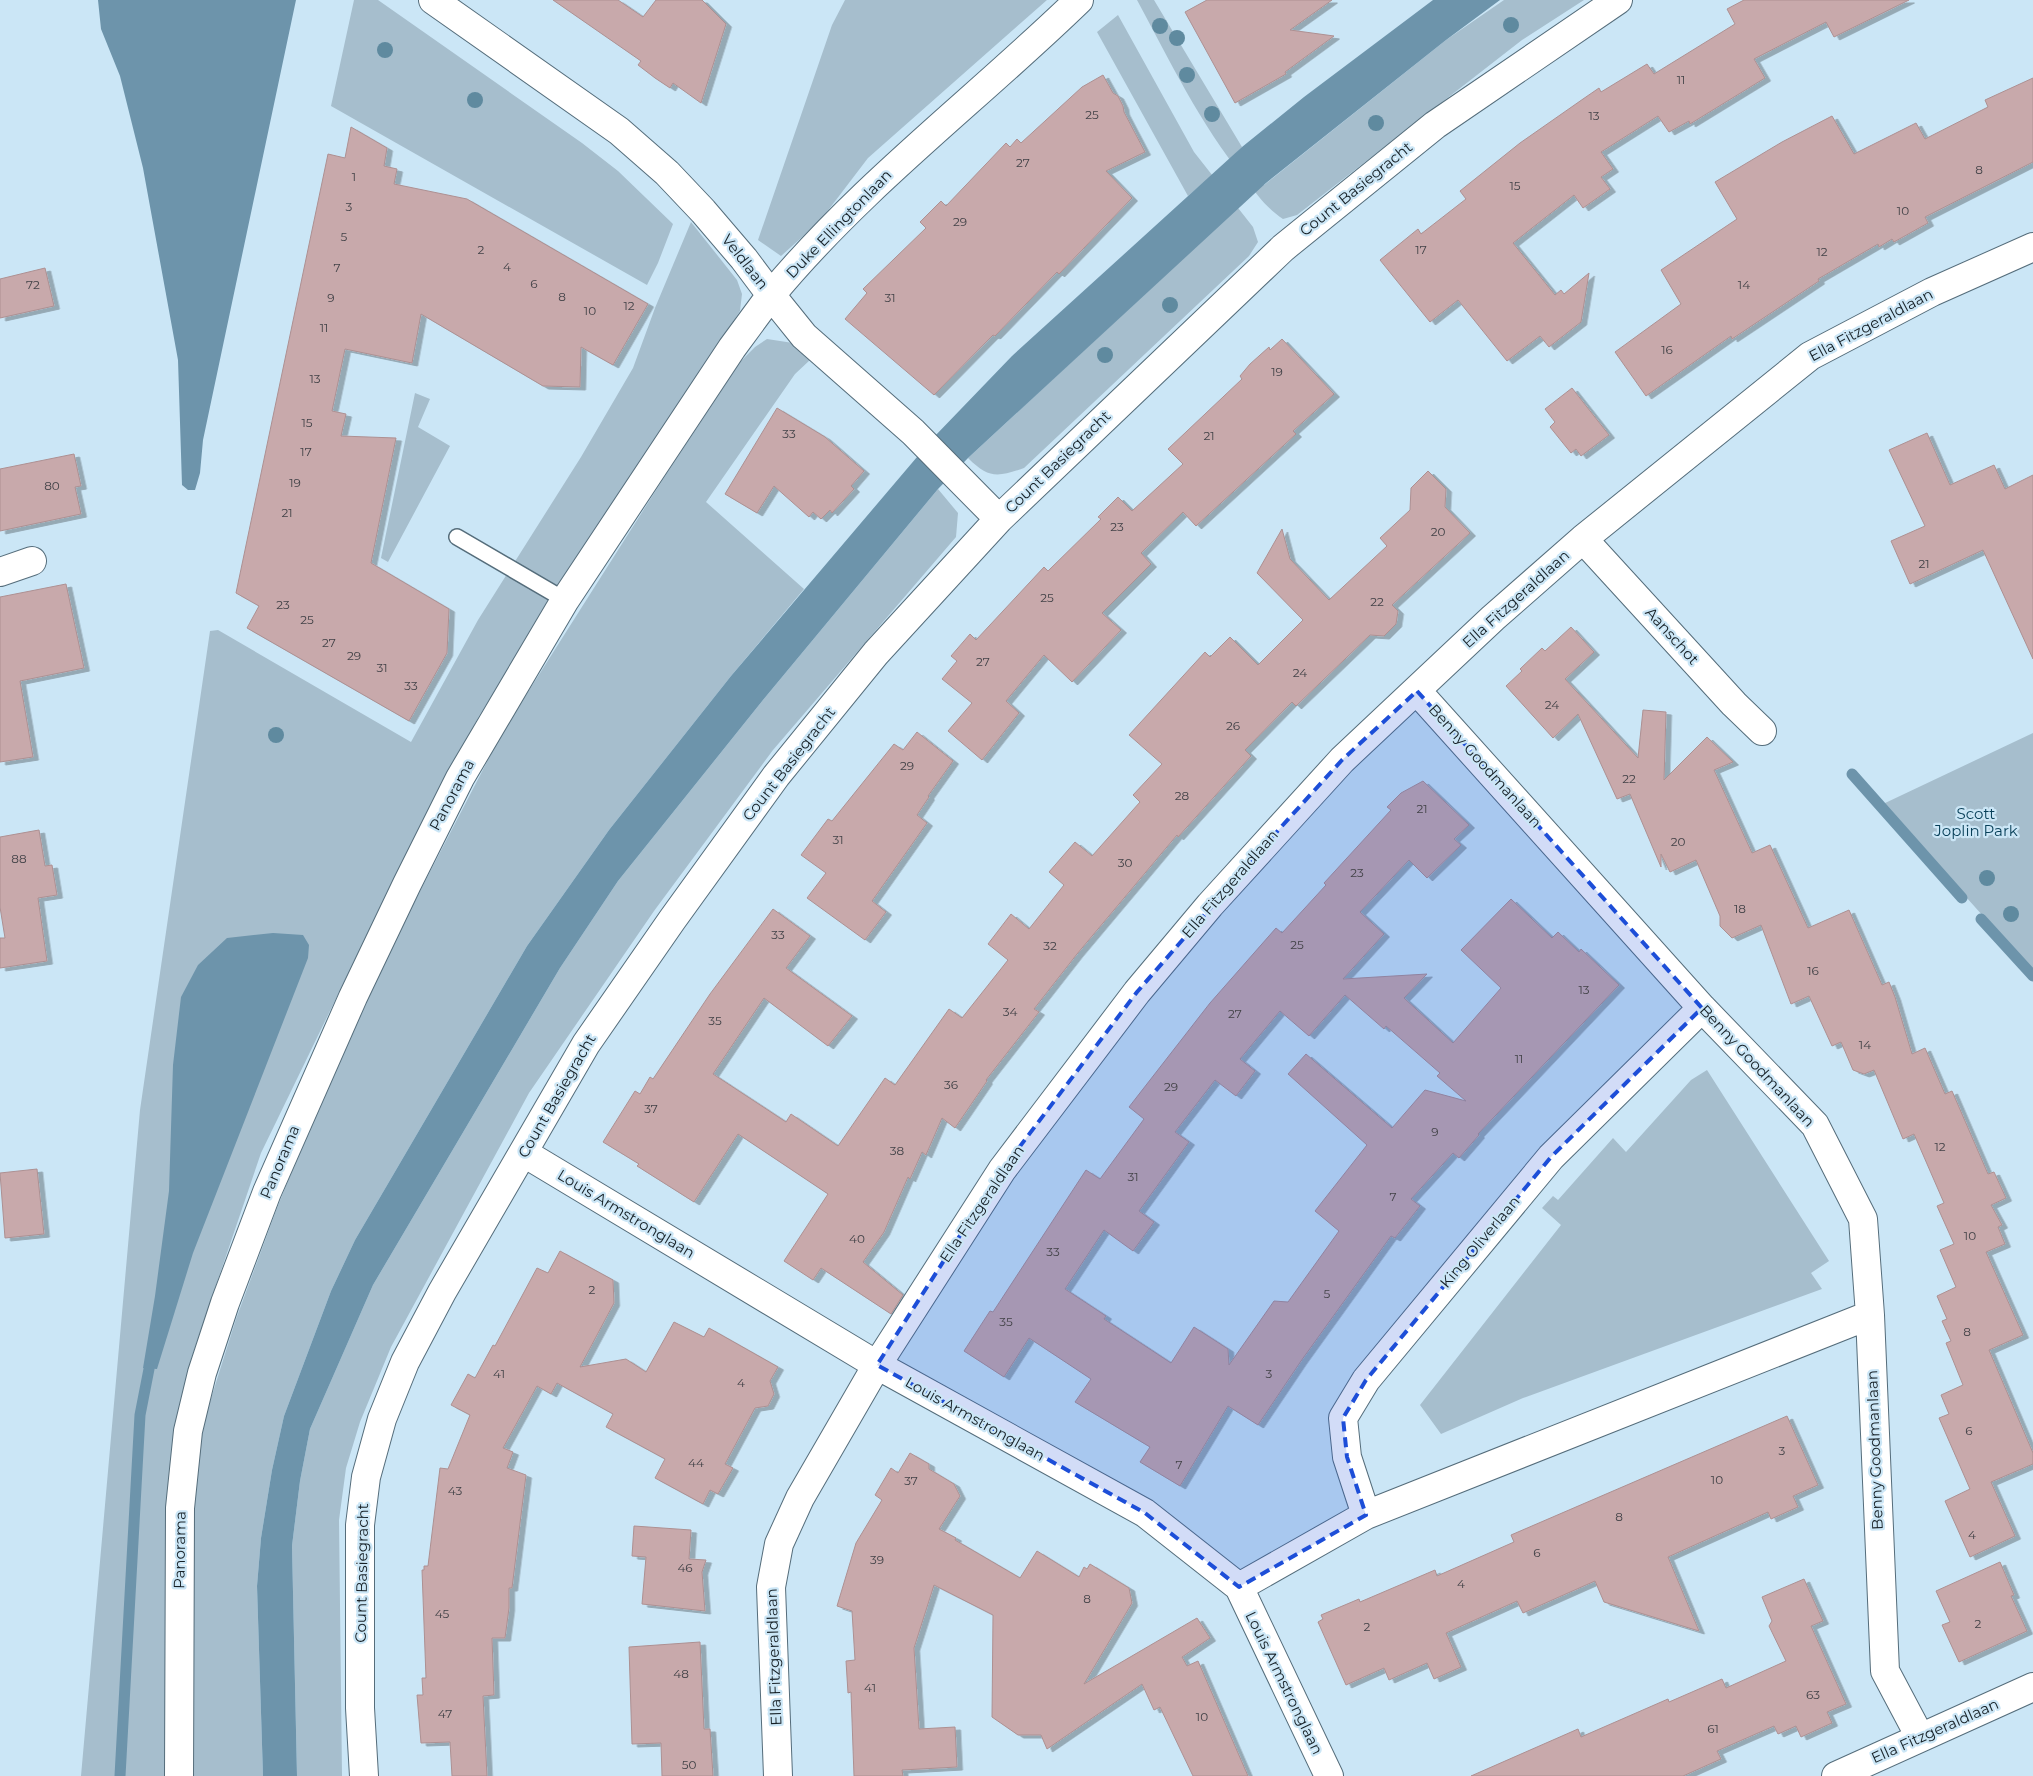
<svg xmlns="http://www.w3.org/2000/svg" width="2033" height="1776" font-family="Montserrat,sans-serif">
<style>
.green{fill:#a6becd}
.water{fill:#6d94ab}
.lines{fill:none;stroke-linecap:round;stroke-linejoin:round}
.stream{stroke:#6d94ab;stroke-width:11}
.building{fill:#c8a9ab;stroke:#ad9092;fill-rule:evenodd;filter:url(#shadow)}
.service-casing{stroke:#556d7b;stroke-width:18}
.minor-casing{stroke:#556d7b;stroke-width:30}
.service{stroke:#fff;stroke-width:15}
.minor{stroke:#fff;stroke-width:28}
.tree{fill:#5f8a9f}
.marked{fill:#1d4ed8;fill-opacity:0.2;stroke:#1d4ed8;stroke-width:4;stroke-dasharray:10 6;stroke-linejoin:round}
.labels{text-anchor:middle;stroke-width:4.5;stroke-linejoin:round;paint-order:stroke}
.number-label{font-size:12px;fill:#424247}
.street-label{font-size:15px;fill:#162026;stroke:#cbe6f6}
.park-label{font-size:15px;fill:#073f58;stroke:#cbe6f6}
</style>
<defs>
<filter id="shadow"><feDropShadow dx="5.5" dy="3" stdDeviation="0" flood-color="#0004"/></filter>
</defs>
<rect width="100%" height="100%" fill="#cbe6f6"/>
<path class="green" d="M354,0H378L582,143L618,171L673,224L658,263L647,285L331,106Z
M845,0H1047L868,158L820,221L781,256L758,240L832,25Z
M1137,0H1154L1242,147L1236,153L1264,185L1446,40L1504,0H1584L1522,40L1297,215L1283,219C1264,206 1258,195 1244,178C1200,124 1170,61 1137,0Z
M1118,15L1194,152L1253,227L1258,242L1249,256L1024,468C998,477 989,479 968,458L1229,216L1203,183L1188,196L1097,32Z
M691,222L737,280L742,294L740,311L581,554L479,716L414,838L261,1153L191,1359L171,1460L170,1776H81L140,1110L210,631L218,630L411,742L478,620L581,457L633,368L655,308Z
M767,339L793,343L810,360L795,374L706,502L804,589L731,676L609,830L527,946L355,1240L331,1291L284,1416L272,1470L261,1538L257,1586L263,1776H192L194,1510L198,1449L207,1411L236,1319L277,1208L325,1089L380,968L502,733L658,487L740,362L755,347Z
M415,393L430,399L418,427L450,446L388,562L381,558Z
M938,489L958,513L956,537L773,750L654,911L529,1093L391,1347L360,1422L346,1468L339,1520L342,1776H297L292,1546L300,1481L310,1429L373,1285L560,968L618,881L763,700Z
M2033,733V972L1883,804Z
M1707,1070L1829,1261L1811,1273L1822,1289L1523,1398L1441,1434L1420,1405L1561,1225L1542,1208L1553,1196L1558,1200L1613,1138L1626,1152L1691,1080Z"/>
<path class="water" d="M98,0H296L203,440L200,473L195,490H188L182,485L178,360L143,168L120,76L101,29Z
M1433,0H1500L1446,40L1266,183L968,458L938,489L763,700L618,881L560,968L373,1285L310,1429L300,1481L292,1546L297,1776H263L257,1586L261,1538L272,1470L284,1416L331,1291L355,1240L527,946L609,830L731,676L934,437L1012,356L1242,147L1304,97Z
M273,933L303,935L309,945L308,958L193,1253L157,1369L143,1368L155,1296L169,1191L173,1065L181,997L198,965L227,938Z"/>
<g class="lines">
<path class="stream" d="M1852,774L1962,898
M1981,919L2033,976
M120,1776L140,1415L149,1369"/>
</g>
<path class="building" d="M553,0H618L643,17L656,0H702L726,24L701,103L673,83L670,88L655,78L638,65L641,61Z
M1207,0H1332L1290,30L1334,36L1285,72L1286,74L1235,103L1185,12Z
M1744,0H1909L1834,37L1826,22L1754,59L1765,78L1690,124L1689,121L1669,132L1658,116L1601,152L1613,169L1601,177L1610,189L1583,208L1574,195L1513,243L1555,295L1561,290L1564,294L1589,273L1581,322L1549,347L1540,336L1507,361L1458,300L1430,322L1380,260L1418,229L1421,234L1466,199L1460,191L1520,143L1583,99L1599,88L1601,92L1647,64L1654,74L1735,24L1727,9Z
M1103,75L1113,93L1118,96L1123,106L1124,112L1145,152L1106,171L1132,198L1059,274L1057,272L995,336L993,335L934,395L845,319L867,293L863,289L926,228L920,222L941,201L946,206L1006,143L1010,147L1017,139L1021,143L1082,87Z
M2033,78V162L1925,217L1928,223L1894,242L1892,239L1879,247L1878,244L1818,279L1819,281L1732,339L1731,336L1646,396L1615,352L1681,304L1661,270L1737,219L1715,182L1782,142L1832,116L1854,154L1916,123L1925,139L1988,107L1985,100Z
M351,127L387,148L384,166L397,169L394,184L467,199L648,304L613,365L581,347L580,387L543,386L421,314L412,363L345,349L332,411L346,414L341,436L396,438L371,563L449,609L447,653L409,721L247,628L259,606L236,593L328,154L345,158Z
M45,268L54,306L0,318V279Z
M1282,339L1334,394L1293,431L1296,434L1196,526L1183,512L1141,553L1151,564L1102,613L1121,630L1072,682L1044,655L1006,701L1019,713L982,760L948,731L972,703L942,679L957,661L951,656L970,634L976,640L1044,567L1048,571L1101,519L1098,517L1118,497L1132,511L1183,464L1168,449L1242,379L1240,376L1250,364L1269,347L1270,350Z
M1572,388L1609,435L1581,456L1576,449L1571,453L1550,427L1555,422L1545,409Z
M777,408L825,437L864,471L851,486L854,489L832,513L830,510L821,519L813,512L809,517L774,486L757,513L725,494Z
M1927,433L1950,485L1994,465L2005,489L2033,475V659L1983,550L1910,584L1891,541L1925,526L1889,450Z
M74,454L81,486L75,487L81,514L0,531V469Z
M1428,471L1446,489L1445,507L1470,533L1392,605L1398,611L1396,624L1384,636L1370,635L1296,706L1292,702L1245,750L1251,756L1178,837L1177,835L1077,954L1034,1009L1039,1012L986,1080L987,1081L955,1128L942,1118L926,1155L922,1152L910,1179L908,1177L884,1232L863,1262L903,1295L891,1314L821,1268L813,1280L784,1261L828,1194L738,1134L694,1202L637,1166L639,1164L603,1142L635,1091L640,1094L650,1077L653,1079L710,994L773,909L810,936L786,968L852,1016L828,1046L764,998L713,1074L786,1122L791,1114L838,1146L885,1078L895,1085L949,1009L962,1018L1008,960L988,944L1011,914L1029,929L1064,885L1049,872L1075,842L1092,856L1140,802L1133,795L1162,764L1129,735L1205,652L1210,657L1230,637L1258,665L1303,620L1257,573L1282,529L1290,559L1329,600L1387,546L1380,538L1410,510L1411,488Z
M66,584L84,668L20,681L33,757L0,762V597Z
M1571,627L1594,652L1565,679L1638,758L1643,710L1666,712L1664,780L1707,737L1733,762L1714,770L1752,853L1770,845L1808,928L1849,910L1882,985L1889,982L1895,997L1912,1054L1925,1048L1945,1094L1952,1091L1988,1174L1994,1172L2006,1198L1991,1205L2002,1225L1998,1227L2005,1244L1986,1252L2023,1335L1989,1350L2033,1453V1464L1991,1482L2015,1536L1970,1557L1945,1501L1970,1489L1939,1418L1949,1414L1941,1395L1963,1385L1946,1343L1951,1341L1942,1321L1947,1319L1937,1296L1956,1287L1940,1250L1954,1244L1937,1206L1944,1203L1914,1134L1903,1139L1874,1070L1864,1074L1853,1070L1841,1042L1832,1046L1809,996L1791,1004L1761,925L1732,938L1720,926V916L1696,860L1670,872L1661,854V867L1630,794L1617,799L1578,714L1553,738L1506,686L1522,671L1520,669L1542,648L1545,651Z
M917,732L953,761L928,796L929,797L917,815L927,823L872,901L886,912L865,940L807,898L826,873L801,855L828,819L832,821L894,744L903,750Z
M1423,781L1469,825L1454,839L1461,845L1427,878L1409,860L1360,912L1384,934L1343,979L1427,974L1404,998L1453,1043L1501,988L1461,950L1511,899L1552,938L1558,932L1579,952L1581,949L1619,985L1478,1134L1479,1135L1459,1158L1453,1153L1411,1199L1420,1206L1395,1238L1391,1236L1301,1361L1258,1425L1228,1406L1180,1486L1140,1462L1150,1447L1075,1402L1091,1379L1029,1338L1004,1377L964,1351L990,1311L993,1312L1086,1170L1100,1179L1144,1119L1129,1107L1210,1003L1276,928L1282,933L1326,885L1324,883L1391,810L1387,807L1401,793ZM1345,995L1384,1029L1386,1026L1440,1073L1437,1076L1466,1101L1425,1090L1392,1128L1306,1054L1288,1074L1367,1145L1315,1211L1339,1231L1288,1302L1274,1301L1229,1365L1228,1349L1194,1327L1171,1363L1104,1319L1106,1316L1065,1289L1104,1230L1133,1251L1154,1222L1139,1211L1189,1142L1175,1132L1215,1080L1236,1096L1255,1071L1240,1059L1280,1011L1309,1036Z
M39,830L45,866L52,865L57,895L38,898L47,961L0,968V938H5L0,907V837Z
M37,1169L44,1234L5,1238L0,1173Z
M560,1251L613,1280L614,1303L580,1367L626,1359L646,1372L674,1322L704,1337L709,1328L778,1367L770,1381L774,1394L768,1406L755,1408L725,1464L733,1468L718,1494L710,1490L703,1504L655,1478L665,1459L606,1427L613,1414L557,1383L551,1394L537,1386L503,1448L513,1452L507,1468L526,1475L512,1588H509V1608L505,1638H492L494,1695L483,1696L487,1776H452L450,1742L421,1743L417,1695H423L422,1678H426L422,1570H424V1566H428L440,1468L448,1469L470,1415L451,1405L468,1374L475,1378L493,1345L495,1346L537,1268L548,1273Z
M1787,1416L1818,1485L1793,1496L1798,1507L1771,1519L1768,1512L1668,1557L1699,1631L1604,1602L1595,1581L1523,1613L1517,1601L1446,1633L1461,1667L1434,1679L1427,1663L1389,1680L1384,1668L1346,1685L1318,1622L1323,1619L1321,1615L1359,1599L1360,1602L1435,1570L1437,1576L1514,1542L1511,1535Z
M910,1453L929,1464V1469L954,1484L960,1496L939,1529L956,1538L955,1540L1020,1578L1037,1551L1079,1577L1084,1567L1087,1569L1090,1564L1129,1588L1132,1603L1084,1684L1197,1618L1210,1638L1182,1657L1187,1666L1198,1661L1248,1776H1193L1160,1707L1154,1710L1142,1684L1047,1749L1041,1735H1018L992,1717L993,1615L934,1585L914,1648L919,1729L955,1727L957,1767L902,1770L903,1776H854L851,1692L848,1693L846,1661L855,1660L852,1611L837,1606L856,1543L882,1500L875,1495L891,1468L898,1473Z
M634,1526L691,1530L689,1559L706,1560L702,1572L705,1611L642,1604L646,1557L632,1556Z
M2000,1562L2014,1595L2011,1596L2027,1631L1959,1662L1942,1625L1950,1622L1936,1591Z
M1804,1579L1823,1621L1811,1626L1846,1704L1827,1712L1832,1723L1801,1737L1796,1726L1778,1734L1774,1726L1717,1751L1721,1759L1683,1776H1471L1578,1729L1581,1737L1668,1699L1669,1702L1722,1679L1726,1688L1786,1661L1769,1626L1772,1621L1762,1597Z
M700,1642L704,1729H710L713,1776H662L661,1743L632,1744L629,1647Z"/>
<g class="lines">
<defs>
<path id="service" d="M457,537L565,600"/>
<path id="minor" d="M999,519L913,432L804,336L771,295C862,185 977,99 1079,0
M1583,539L1734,704L1762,731
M0,572L32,561
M1417,691L1702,1008L1815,1125L1863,1219L1870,1315L1885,1671L1920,1737
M524,1153L877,1365L1145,1513L1239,1587L1329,1776
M1366,1515L1347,1457L1343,1418L1366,1380L1551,1157L1702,1008
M1239,1587L1366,1515L1870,1315
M179,1776L180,1508L188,1431L202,1373L225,1303L267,1192L353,997L407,884L460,778L565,600L732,348L771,295L744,259L703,211L667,173L619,131L433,0
M364,1776L360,1708V1525L366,1477L382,1419L405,1362L442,1292L586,1044L672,920L776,776L876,653L999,519L1283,248L1435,125L1618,0
M778,1776L771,1587L779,1544L800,1498L877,1365L1002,1170L1137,992L1210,905L1342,760L1493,618L1583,539L1810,356L1932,292L2033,247
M1836,1776L2033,1687"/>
</defs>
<use href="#service" class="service-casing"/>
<use href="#minor" class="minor-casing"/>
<use href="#service" class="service"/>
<use href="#minor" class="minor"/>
</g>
<g class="tree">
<circle cx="1511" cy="25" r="8"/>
<circle cx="1160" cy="26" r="8"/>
<circle cx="1177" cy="38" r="8"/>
<circle cx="385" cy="50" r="8"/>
<circle cx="1187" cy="75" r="8"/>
<circle cx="475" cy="100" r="8"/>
<circle cx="1212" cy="114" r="8"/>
<circle cx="1376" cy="123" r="8"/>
<circle cx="1170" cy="305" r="8"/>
<circle cx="1105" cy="355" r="8"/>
<circle cx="276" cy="735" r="8"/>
<circle cx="1987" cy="878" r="8"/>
<circle cx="2011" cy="914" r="8"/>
</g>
<path class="marked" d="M1417,691L1702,1008L1551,1157L1366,1380L1343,1418L1347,1457L1366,1515L1239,1587L1145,1513L877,1365L1002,1170L1137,992L1282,826L1342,760Z"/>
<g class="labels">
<g class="number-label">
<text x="1681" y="84">11</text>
<text x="1092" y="119">25</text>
<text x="1594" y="120">13</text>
<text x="1023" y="167">27</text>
<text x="1979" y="174">8</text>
<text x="354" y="181">1</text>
<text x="1515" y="190">15</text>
<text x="349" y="211">3</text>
<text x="1903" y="215">10</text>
<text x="960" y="226">29</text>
<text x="344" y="241">5</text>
<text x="481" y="254">2</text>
<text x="1421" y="254">17</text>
<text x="1822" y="256">12</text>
<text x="507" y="271">4</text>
<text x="337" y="272">7</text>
<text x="534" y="288">6</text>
<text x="33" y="289">72</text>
<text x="1744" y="289">14</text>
<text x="562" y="301">8</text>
<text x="331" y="302">9</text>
<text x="890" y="302">31</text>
<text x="629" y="310">12</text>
<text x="590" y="315">10</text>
<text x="324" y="332">11</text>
<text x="1667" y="354">16</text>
<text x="1277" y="376">19</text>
<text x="315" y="383">13</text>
<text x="307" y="427">15</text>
<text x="789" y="438">33</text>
<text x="1209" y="440">21</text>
<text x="306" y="456">17</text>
<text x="295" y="487">19</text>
<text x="52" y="490">80</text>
<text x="287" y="517">21</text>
<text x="1117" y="531">23</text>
<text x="1438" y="536">20</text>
<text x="1924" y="568">21</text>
<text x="1047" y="602">25</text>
<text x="1377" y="606">22</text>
<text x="283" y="609">23</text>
<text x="307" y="624">25</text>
<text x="329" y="647">27</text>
<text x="354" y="660">29</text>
<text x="983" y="666">27</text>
<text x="382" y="672">31</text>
<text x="1300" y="677">24</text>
<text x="411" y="690">33</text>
<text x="1552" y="709">24</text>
<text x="1233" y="730">26</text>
<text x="907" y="770">29</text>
<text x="1629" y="783">22</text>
<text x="1182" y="800">28</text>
<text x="1422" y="813">21</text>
<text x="838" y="844">31</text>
<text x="1678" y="846">20</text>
<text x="19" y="863">88</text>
<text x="1125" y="867">30</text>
<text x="1357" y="877">23</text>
<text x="1740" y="913">18</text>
<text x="778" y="939">33</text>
<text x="1297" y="949">25</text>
<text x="1050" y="950">32</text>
<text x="1813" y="975">16</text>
<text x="1584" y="994">13</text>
<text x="1010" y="1016">34</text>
<text x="1235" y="1018">27</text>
<text x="715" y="1025">35</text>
<text x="1865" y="1049">14</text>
<text x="1519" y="1063">11</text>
<text x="951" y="1089">36</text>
<text x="1171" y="1091">29</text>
<text x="651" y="1113">37</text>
<text x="1435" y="1136">9</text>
<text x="1940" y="1151">12</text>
<text x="897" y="1155">38</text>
<text x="1133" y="1181">31</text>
<text x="1393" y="1201">7</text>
<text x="1970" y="1240">10</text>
<text x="857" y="1243">40</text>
<text x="1053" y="1256">33</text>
<text x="592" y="1294">2</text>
<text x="1327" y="1298">5</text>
<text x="1006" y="1326">35</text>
<text x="1967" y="1336">8</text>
<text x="499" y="1378">41</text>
<text x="1269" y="1378">3</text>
<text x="741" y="1387">4</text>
<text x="1969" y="1435">6</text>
<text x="1782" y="1455">3</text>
<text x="696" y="1467">44</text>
<text x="1179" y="1469">7</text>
<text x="1717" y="1484">10</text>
<text x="911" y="1485">37</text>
<text x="455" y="1495">43</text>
<text x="1619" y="1521">8</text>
<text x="1972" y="1539">4</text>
<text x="1537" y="1557">6</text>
<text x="877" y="1564">39</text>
<text x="685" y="1572">46</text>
<text x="1461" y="1588">4</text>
<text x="1087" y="1603">8</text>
<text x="442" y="1618">45</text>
<text x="1978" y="1628">2</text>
<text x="1367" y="1631">2</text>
<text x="681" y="1678">48</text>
<text x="870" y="1692">41</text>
<text x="1813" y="1699">63</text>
<text x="445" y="1718">47</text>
<text x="1202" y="1721">10</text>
<text x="1713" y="1733">61</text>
<text x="689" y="1769">50</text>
</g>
<g class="street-label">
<text transform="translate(1356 189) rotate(-39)" y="5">Count Basiegracht</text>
<text transform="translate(839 224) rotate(-46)" y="5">Duke Ellingtonlaan</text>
<text transform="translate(745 262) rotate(52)" y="5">Veldlaan</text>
<text transform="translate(1871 325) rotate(-28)" y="5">Ella Fitzgeraldlaan</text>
<text transform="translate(1058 462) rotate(-44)" y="5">Count Basiegracht</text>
<text transform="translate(1516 599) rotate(-42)" y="5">Ella Fitzgeraldlaan</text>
<text transform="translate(1672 636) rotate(48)" y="5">Aanschot</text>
<text transform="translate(789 764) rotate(-52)" y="5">Count Basiegracht</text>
<text transform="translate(1485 766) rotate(48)" y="5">Benny Goodmanlaan</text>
<text transform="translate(452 795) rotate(-62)" y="5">Panorama</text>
<text transform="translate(1230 884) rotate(-49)" y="5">Ella Fitzgeraldlaan</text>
<text transform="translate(1757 1066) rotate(47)" y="5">Benny Goodmanlaan</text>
<text transform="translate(557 1096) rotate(-60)" y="5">Count Basiegracht</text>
<text transform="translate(280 1162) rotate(-67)" y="5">Panorama</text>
<text transform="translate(982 1204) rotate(-56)" y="5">Ella Fitzgeraldlaan</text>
<text transform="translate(626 1214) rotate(31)" y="5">Louis Armstronglaan</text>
<text transform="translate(1480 1242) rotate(-50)" y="5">King Oliverlaan</text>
<text transform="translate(975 1419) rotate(29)" y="5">Louis Armstronglaan</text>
<text transform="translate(1875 1450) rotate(-92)" y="5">Benny Goodmanlaan</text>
<text transform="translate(180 1550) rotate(-89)" y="5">Panorama</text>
<text transform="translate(362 1573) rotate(-89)" y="5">Count Basiegracht</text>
<text transform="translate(774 1657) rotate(-92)" y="5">Ella Fitzgeraldlaan</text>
<text transform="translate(1284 1683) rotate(64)" y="5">Louis Armstronglaan</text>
<text transform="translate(1935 1731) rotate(-24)" y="5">Ella Fitzgeraldlaan</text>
</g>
<g class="park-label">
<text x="1976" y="819">Scott<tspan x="1976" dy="17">Joplin Park</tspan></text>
</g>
</g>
</svg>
